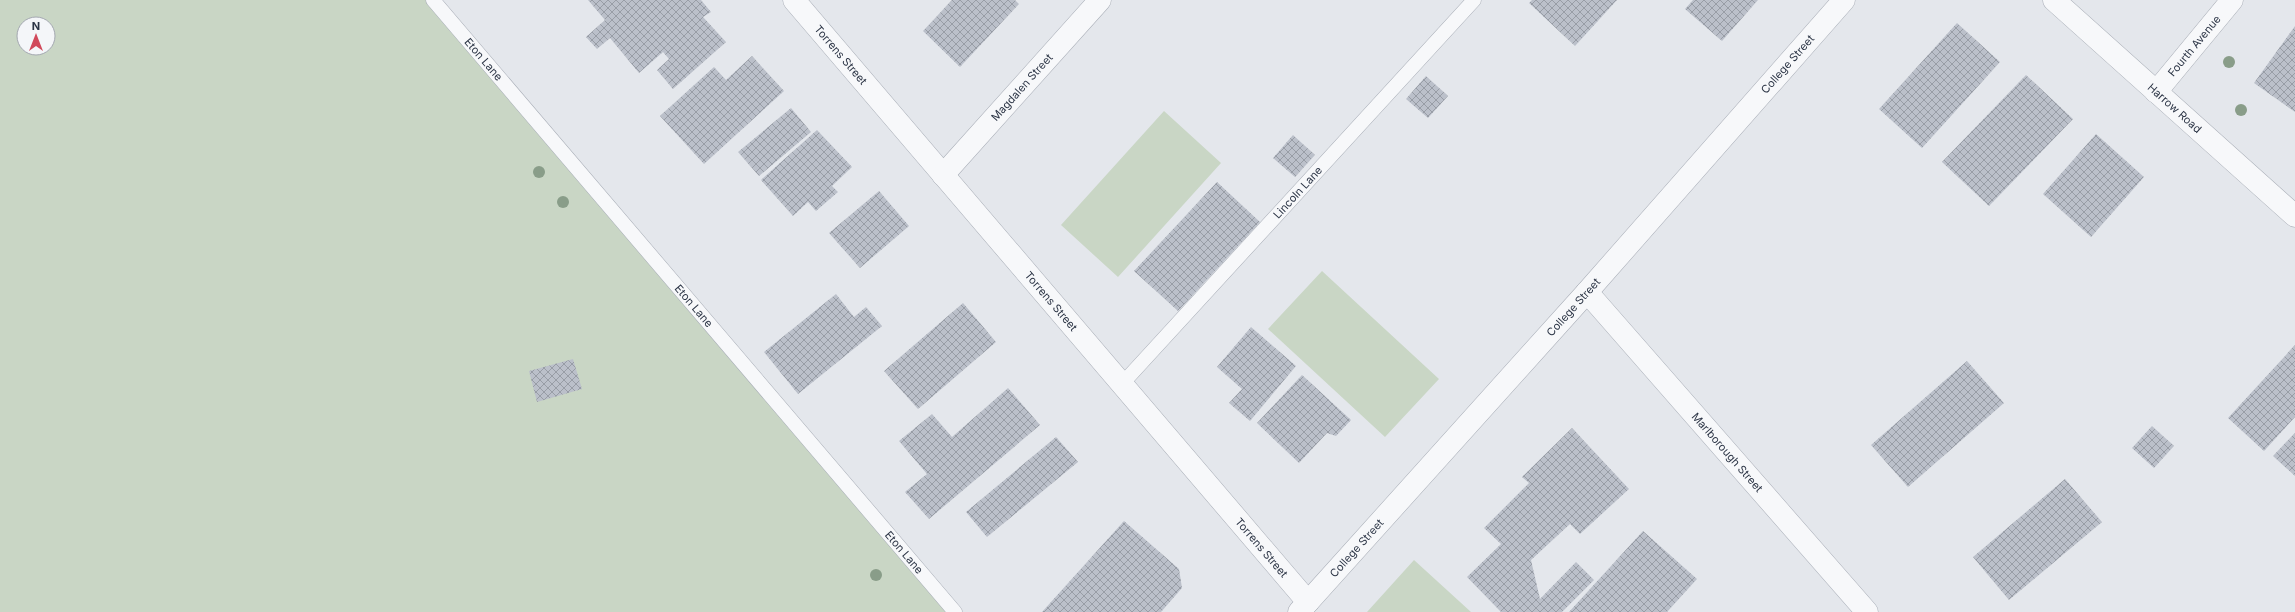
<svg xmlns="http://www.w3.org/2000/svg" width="2295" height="612" font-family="Inter,sans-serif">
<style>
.green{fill:#c9d6c5;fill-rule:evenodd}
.building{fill:url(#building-cross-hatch)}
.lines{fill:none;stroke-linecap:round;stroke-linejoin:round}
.service-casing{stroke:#a9aeb7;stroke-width:15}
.minor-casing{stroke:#a9aeb7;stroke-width:23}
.tertiary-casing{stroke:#a9aeb7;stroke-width:23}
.service{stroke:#f7f8fa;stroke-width:14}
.minor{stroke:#f7f8fa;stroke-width:22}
.tertiary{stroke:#f7f8fa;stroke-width:22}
.tree{fill:#899d89}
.labels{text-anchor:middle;stroke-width:4;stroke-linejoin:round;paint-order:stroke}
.street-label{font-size:11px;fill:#2b3445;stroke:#f4f6f9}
</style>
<defs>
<pattern id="building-cross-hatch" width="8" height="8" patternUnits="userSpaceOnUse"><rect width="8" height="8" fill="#bbc0ca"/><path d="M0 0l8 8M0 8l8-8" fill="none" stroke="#989da6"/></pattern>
</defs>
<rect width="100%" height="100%" fill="#e4e7ec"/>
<path class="green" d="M0,0H433L955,612H0ZM24,24H48V48H24Z
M1164,111L1221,163L1118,277L1061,225Z
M1322,271L1439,379L1385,437L1268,329Z
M1414,560L1471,612H1367Z"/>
<path class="building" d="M588,0H701L711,12L703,17L726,42L673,89L657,70L669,59L663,52L639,73L610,38L597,49L586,37L605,20Z
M952,0H1015L1019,4L960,67L923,31Z
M1532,0H1617L1575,46L1529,3Z
M1693,0H1758L1722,41L1685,9Z
M1957,23L2000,62L1922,148L1879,109Z
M2295,26V112L2254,83Z
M752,56L784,91L704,164L660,116L714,67L726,80Z
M2026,75L2073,119L1989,206L1942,162Z
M1426,76L1448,96L1428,118L1406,99Z
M791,108L811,132L759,176L738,152Z
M817,130L852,167L832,186L838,192L816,211L808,202L793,216L761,180Z
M2096,134L2144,177L2091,237L2043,194Z
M1293,135L1315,155L1295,177L1273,158Z
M1217,182L1260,222L1178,311L1134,271Z
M879,191L909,226L860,268L829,233Z
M836,294L854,317L866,307L882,326L798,394L764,352Z
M963,303L996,342L918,409L884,371Z
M1251,327L1296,366L1250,421L1229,403L1242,389L1217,367Z
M2295,345V417L2264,451L2228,418Z
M573,359L582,389L537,402L529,371Z
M1967,361L2004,403L1908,487L1871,445Z
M1302,375L1351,420L1336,436L1327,433L1299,463L1257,423Z
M1008,388L1040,425L929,519L905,492L927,474L899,441L932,414L952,437Z
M2152,426L2174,446L2154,468L2132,448Z
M1572,428L1629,489L1580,534L1570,524L1531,560L1540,599L1576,562L1594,580L1562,612H1501L1467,577L1501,544L1484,528L1529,483L1522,477Z
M2295,433V476L2273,456Z
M1056,437L1078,462L987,537L966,512Z
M2065,479L2102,522L2009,600L1973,557Z
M1124,521L1179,569L1182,588L1161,612H1042Z
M1643,531L1697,579L1667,612H1569Z"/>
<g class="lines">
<defs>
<g id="service">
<path id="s1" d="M433,0L955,612"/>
<path id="s2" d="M1122,384L1474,0"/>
</g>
<g id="minor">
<path id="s3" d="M794,0L1308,602"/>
<path id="s4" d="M2156,92L2232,0"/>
<path id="s5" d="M943,175L1100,0"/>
<path id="s6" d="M1587,292L1867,612"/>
<path id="s7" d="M1299,612L1587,292L1844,0"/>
</g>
<g id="tertiary">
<path id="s8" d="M2054,0L2295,216"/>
</g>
</defs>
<use href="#service" class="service-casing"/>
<use href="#minor" class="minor-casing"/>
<use href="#tertiary" class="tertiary-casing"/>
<use href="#service" class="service"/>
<use href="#minor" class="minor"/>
<use href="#tertiary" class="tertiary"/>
</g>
<g class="tree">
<circle cx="2229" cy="62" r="6"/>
<circle cx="2241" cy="110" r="6"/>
<circle cx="539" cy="172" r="6"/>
<circle cx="563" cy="202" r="6"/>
<circle cx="876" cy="575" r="6"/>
</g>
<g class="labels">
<g class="street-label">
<text dy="4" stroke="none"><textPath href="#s4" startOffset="60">Fourth Avenue</textPath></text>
<text dy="4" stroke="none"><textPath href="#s3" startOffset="72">Torrens Street</textPath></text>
<text dy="4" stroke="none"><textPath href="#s1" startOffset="78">Eton Lane</textPath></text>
<text dy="4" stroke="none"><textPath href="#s7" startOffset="734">College Street</textPath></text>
<text dy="4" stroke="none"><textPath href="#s5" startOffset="118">Magdalen Street</textPath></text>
<text dy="4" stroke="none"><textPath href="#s8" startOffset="162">Harrow Road</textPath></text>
<text dy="4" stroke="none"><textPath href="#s2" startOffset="260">Lincoln Lane</textPath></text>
<text dy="4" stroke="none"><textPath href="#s3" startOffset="396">Torrens Street</textPath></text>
<text dy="4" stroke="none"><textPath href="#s1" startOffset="402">Eton Lane</textPath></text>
<text dy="4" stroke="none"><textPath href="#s7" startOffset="410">College Street</textPath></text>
<text dy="4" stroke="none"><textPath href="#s6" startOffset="213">Marlborough Street</textPath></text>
<text dy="4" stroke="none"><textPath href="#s3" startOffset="720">Torrens Street</textPath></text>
<text dy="4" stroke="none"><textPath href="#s7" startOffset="86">College Street</textPath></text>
<text dy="4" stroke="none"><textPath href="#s1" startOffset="726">Eton Lane</textPath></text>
</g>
</g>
<g transform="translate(36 36)"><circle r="19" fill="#f4f6f9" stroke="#a4a8b1"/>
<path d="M0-3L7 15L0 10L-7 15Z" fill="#d1495b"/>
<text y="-6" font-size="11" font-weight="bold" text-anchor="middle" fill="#2b3445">N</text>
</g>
</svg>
